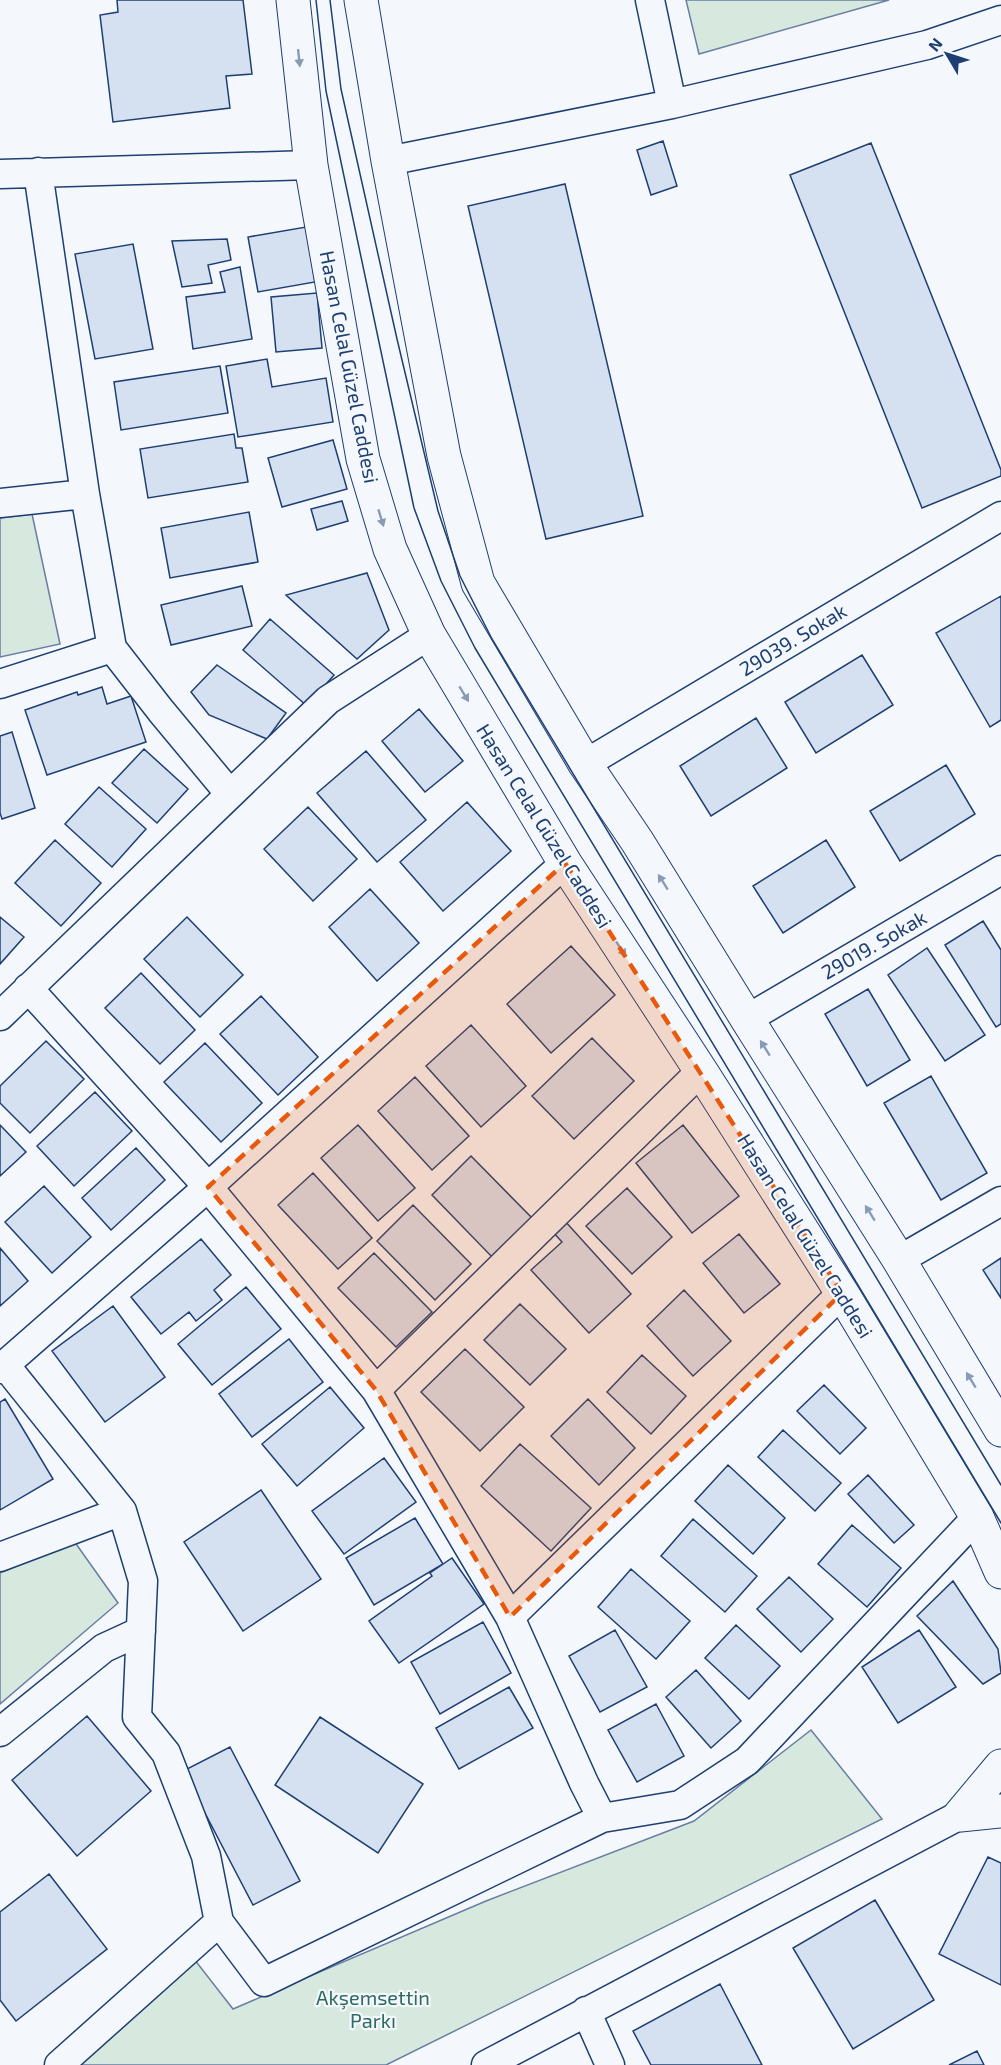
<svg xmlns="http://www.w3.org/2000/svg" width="1001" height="2065" font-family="'Exo 2',sans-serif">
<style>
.green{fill:#d7e8df;stroke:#687fa3;stroke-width:1.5}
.building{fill:#d5e0f0;stroke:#1d3f73;stroke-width:1.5}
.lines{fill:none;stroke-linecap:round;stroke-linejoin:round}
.street-casing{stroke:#1d3f73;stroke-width:31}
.secondary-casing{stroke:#1d3f73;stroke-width:35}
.street{stroke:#f4f7fb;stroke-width:28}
.secondary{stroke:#f4f7fb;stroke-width:33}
.tram{stroke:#1d3f73;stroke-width:1.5}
.oneway{fill:#889bb7}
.marked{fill:#e8590c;fill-opacity:0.2;stroke:#e8590c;stroke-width:4.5;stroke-dasharray:12 8;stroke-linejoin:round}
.labels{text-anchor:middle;stroke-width:4.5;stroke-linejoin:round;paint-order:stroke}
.street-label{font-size:20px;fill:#1d3f73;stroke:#f4f7fb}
.park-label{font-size:20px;fill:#2c6c60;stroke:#f4f7fb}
</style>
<rect width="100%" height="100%" fill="#f4f7fb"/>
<path class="green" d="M686,0H889L699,54Z
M32,514L60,644L0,657V518Z
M74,1541L118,1603L0,1704V1573Z
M811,1730L882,1819L386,2065H69L191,1955L233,2009L486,1901L694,1821Z"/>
<path class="building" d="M117,0H243L252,74L226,76L230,108L113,122L100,15L118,12Z
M663,141L677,186L651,195L637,150Z
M871,143L1001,470V476L922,508L790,175Z
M565,184L643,516L546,539L468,206Z
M306,227L315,282L258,292L248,237Z
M227,239L231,260L208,265L212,283L182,287L172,241Z
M133,244L153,349L95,359L75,254Z
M240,267L252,339L193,349L186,297L225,292L220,272Z
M317,293L322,348L276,352L271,297Z
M267,359L272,387L326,378L333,422L238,437L226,366Z
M220,366L228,413L121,430L114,382Z
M234,434L236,448H242L248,482L148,498L140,449Z
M333,440L347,489L282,507L268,458Z
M342,501L348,521L317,530L311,509Z
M249,512L258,562L170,578L161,528Z
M367,573L389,630L357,659L286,595Z
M242,586L252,626L171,645L161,605Z
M1001,596V720L990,727L936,633Z
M270,619L334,675L307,706L243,650Z
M862,655L893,705L816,753L785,702Z
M217,665L286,713L267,739L209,715L191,692Z
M102,687L107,704L131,696L146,742L47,775L25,710L77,692L78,695Z
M419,709L463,761L425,792L382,741Z
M756,718L787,768L711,816L680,766Z
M12,732L35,808L2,819L0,813V736Z
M144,749L188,789L157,823L112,783Z
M366,751L426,820L377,862L317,793Z
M946,765L975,814L900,861L870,811Z
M99,787L146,829L112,867L65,824Z
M467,802L511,851L443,911L400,862Z
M308,807L357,859L313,901L264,849Z
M55,840L101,883L61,926L15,883Z
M826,840L855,887L783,933L753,886Z
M370,889L419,943L377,981L329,927Z
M0,917L24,937L0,964Z
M187,917L243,975L200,1017L144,959Z
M983,921L1001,950V1024L996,1027L945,945Z
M571,946L615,995L551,1053L507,1004Z
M927,948L985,1035L945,1061L888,975Z
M141,973L195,1030L160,1064L105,1008Z
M868,989L910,1060L867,1086L825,1014Z
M261,996L318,1057L278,1095L220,1034Z
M471,1025L526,1086L481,1127L426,1066Z
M592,1038L634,1081L574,1139L532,1096Z
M46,1041L84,1079L30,1133L0,1103V1086Z
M205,1043L262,1103L221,1142L164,1082Z
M931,1076L987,1173L941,1200L884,1103Z
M415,1077L469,1136L432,1170L378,1111Z
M95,1092L132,1131L74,1186L37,1146Z
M0,1125L26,1152L0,1176Z
M358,1125L415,1188L378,1221L321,1158Z
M683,1125L739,1196L692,1233L636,1163Z
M136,1148L165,1180L111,1230L82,1198Z
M471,1156L533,1219L493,1258L432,1195Z
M313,1173L372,1238L338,1269L278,1205Z
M44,1186L91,1237L52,1273L5,1222Z
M627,1188L672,1237L632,1274L586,1226Z
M413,1205L471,1264L435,1300L377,1241Z
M564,1220L631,1294L589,1333L531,1270L562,1242L552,1231Z
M739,1234L780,1284L744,1313L703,1263Z
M201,1239L231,1275L214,1290L222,1300L196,1321L189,1312L161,1334L131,1297Z
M0,1248L28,1281L0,1306Z
M374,1253L432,1312L396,1347L338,1288Z
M1001,1258V1298L983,1270Z
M246,1287L281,1329L212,1385L178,1344Z
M684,1290L731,1341L693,1376L647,1326Z
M520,1304L566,1349L530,1385L484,1340Z
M113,1306L165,1377L105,1422L52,1351Z
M289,1339L323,1382L252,1437L219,1394Z
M465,1349L524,1407L480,1451L421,1392Z
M642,1355L686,1396L651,1434L607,1392Z
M824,1385L866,1428L840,1454L797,1411Z
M330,1387L364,1428L297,1486L262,1444Z
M5,1399L53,1479L0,1510V1402Z
M588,1399L635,1448L599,1485L551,1436Z
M783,1430L841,1483L815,1511L758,1457Z
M520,1444L591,1508L551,1551L481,1486Z
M384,1458L416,1502L344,1554L312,1511Z
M728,1465L785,1518L753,1554L695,1501Z
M868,1475L914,1525L894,1543L848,1494Z
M261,1490L321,1579L243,1631L184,1542Z
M415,1518L443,1564L374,1605L346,1558Z
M693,1519L757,1576L725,1612L661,1556Z
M852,1525L901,1568L867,1607L818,1564Z
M452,1558L484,1604L399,1663L369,1621L432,1576L430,1573Z
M631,1569L690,1621L656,1659L598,1607Z
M789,1577L833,1619L801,1652L757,1609Z
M953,1581L998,1649L1001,1673L983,1684L917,1616Z
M483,1622L511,1673L440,1714L411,1662Z
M736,1625L780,1666L749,1699L705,1658Z
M615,1630L647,1687L600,1712L569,1656Z
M919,1630L956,1687L898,1723L862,1667Z
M696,1670L741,1721L711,1748L666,1697Z
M509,1687L533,1728L459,1769L436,1728Z
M656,1704L684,1756L637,1782L608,1730Z
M87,1716L151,1791L77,1856L12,1780Z
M320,1717L423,1784L378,1853L275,1785Z
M230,1747L300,1881L253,1905L183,1771Z
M988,1857L1001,1863V1985L939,1954Z
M49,1874L107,1949L16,2021L0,2000V1912Z
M875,1900L934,2000L853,2049L793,1948Z
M720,1984L762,2065H651L633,2031Z
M977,2051L984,2065H949Z"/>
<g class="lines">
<defs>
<path id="street" d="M650,0L672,104
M388,161L672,104L927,45L1001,20
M38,172L85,494
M0,174L311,165
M0,503L85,494L112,648L161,711L230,794
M0,684L112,648
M585,764L1001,516
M28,988L208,1187L376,1390L510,1617L584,1783L602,1818
M0,1016L328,700L429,635
M747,1019L1001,870
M899,1260L1001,1201
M5,1365L122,1511L143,1581L137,1717L166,1753L206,1856L219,1922L264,1982L602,1818L680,1805L747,1761L977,1517
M0,1369L208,1187L565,863
M376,1390L701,1071
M0,1557L122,1511
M510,1617L842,1293
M0,1732L104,1648L141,1631
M586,2011L610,2065
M59,2065L219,1922
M486,2065L960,1815"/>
<path id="secondary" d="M293,0L311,165L363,459L390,549L429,635L565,863L701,1071L842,1293L977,1517L1001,1572
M361,0L388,161L444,456L478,583L585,764L637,841L747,1019L899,1260L1001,1430
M960,1815L1001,1766
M960,1815L1001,1811"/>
</defs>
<use href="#street" class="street-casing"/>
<use href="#secondary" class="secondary-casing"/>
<use href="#street" class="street"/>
<use href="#secondary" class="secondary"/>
<path class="tram" d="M316,0L326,91L414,508L441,581L475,648L1001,1523
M330,0L341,89L397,339L438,511L460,576L492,639L1001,1485"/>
</g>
<defs><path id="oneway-solid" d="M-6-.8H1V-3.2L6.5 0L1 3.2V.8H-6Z" transform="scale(1.5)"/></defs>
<g class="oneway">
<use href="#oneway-solid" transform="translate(299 58) rotate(84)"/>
<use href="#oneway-solid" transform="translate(381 518) rotate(73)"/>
<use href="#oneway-solid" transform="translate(464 694) rotate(59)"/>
<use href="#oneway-solid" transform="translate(663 882) rotate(-122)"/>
<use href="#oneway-solid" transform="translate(621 949) rotate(57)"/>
<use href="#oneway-solid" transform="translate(765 1048) rotate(-122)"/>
<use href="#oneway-solid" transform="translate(870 1213) rotate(-122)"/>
<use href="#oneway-solid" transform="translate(971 1380) rotate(-121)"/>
</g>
<path class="marked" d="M565,863L842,1293L510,1617L376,1390L208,1187Z"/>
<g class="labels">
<g class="street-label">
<text transform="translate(349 367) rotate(79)" y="7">Hasan Celal Güzel Caddesi</text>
<text transform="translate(793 640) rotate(-31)" y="7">29039. Sokak</text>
<text transform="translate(544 826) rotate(58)" y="7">Hasan Celal Güzel Caddesi</text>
<text transform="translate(874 945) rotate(-30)" y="7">29019. Sokak</text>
<text transform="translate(805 1236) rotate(58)" y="7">Hasan Celal Güzel Caddesi</text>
</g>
<g class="park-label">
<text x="373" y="2005">Akşemsettin<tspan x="373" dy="23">Parkı</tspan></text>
</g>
</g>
<g transform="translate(947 54) rotate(309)" stroke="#f4f7fb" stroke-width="4.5" paint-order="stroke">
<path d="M0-4.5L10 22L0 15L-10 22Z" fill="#1d3f73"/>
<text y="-9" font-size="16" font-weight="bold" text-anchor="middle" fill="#1d3f73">N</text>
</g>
</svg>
